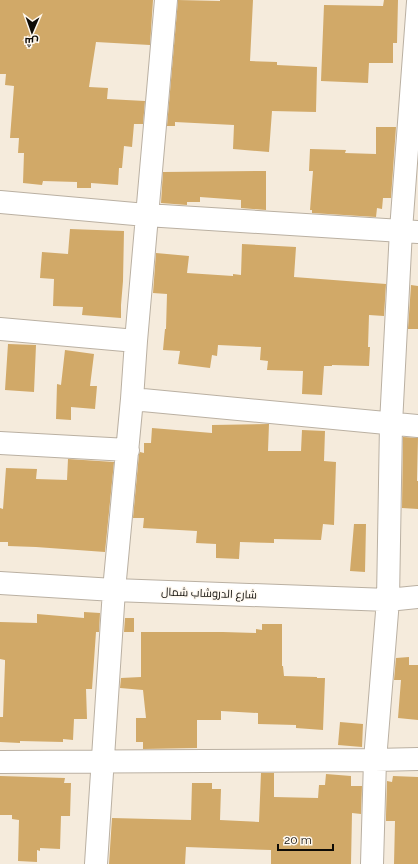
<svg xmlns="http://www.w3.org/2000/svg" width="418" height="864" font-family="Raleway,Cairo,sans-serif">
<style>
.building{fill:#d1a968}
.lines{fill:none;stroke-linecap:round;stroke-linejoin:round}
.street-casing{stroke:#bab0a2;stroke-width:24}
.street{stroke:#fff;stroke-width:22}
.labels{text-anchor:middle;stroke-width:3;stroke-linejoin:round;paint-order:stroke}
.street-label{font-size:11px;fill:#0e0b06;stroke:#fff9f0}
</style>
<rect width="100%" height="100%" fill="#f5ebdc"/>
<path class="building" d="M0,0H153L150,45L96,42L89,87L108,88L107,99L145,101L143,124H134L132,147L124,146L122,168H119L118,185L91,183V188H77V182L43,181L42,185L23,183L24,153H18L19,138H10L14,86L5,85L6,74H0Z
M178,0L220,1V0H253L250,61L277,62V65L317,67L316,112L272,111L269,152L233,149L234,125L175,122V126H167Z
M384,0H398L397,43H393V63H369L368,83L321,81L324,5L383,6Z
M376,127H396L391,198H383L382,209L377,208L376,217L312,213V210H310L313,171H309L310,149L346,150L345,153L376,154Z
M266,171V210L241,208V200L200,197V202H187V205L161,203L163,172Z
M70,229L124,231L123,281L121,305V318L82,315L83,307L53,306L54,279L40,278L42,252L68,254Z
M242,244L296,247L294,277L386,284L384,316L369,315L368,347H370L369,366L332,365V366H324L322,395L302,394L303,371L267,370L268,361L260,360L261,347L218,345L217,356L212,355L210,368L178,364L180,351L163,350L165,329H166L167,294L153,293L156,253L189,256L187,273L233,276V274L241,275Z
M411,285L418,286V329H408Z
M8,344L36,345L34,392L5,390Z
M65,350L94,354L90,386H97L95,409L71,407V420L56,419L57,384L61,385Z
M269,424L268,451H301L302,430L325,431L324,461L336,462L334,525L323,524L321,540L274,539V543L240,542L239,559L216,558V544L196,543L197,531L143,528L144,518H133L139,454L140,452L144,453V443H151L152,428L212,433V425Z
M403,437L418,438L417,481H418V509L402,508Z
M68,459L114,462L105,552L36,547L8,546V542H0V508L3,509L6,468L37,469L36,479L67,480Z
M354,524H366L365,572L350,571Z
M84,612L100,613L99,632H96L92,689H86L87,719H74L73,740L63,739V742L20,741V743L0,742V717H3L5,663V660L0,659V622L37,623V614L84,618Z
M125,618H134V632H124Z
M262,624H282V666H283L284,676L317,677V678H325L323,730L296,728V725L258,724V713L221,711V720H197V748L143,749V742H136V718H146L143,690L120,688L121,678L141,677V632H223L256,633V629L262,630Z
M409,657V665H418V720L398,718L401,680H394L396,658Z
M340,722L363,724L362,747L338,745Z
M261,773H274V797L318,798L319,785H325L326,774L351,776V786H362L361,814L352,813L351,864H271V850L186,847L185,864H109L112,818L191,820L192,783H212V789H221L220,820L259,822Z
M0,776L65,778L64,783H71L70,816H61L60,849L40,848V851L37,850V862L18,861L19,820L12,819V815H0Z
M393,776L418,777V864H394L395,821H386V815L387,781L392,782Z"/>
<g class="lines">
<defs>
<path id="street" d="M0,202L146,215L418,232
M0,329L136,341
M132,399L418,426
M0,443L128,450
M0,583L114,590L388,600L418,597
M0,762L375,760L418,759
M96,864L114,590L132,399L136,341L166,0
M372,864L375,760L388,600L391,424L401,230L418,2"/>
</defs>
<use href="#street" class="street-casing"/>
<use href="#street" class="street"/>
</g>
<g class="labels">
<g class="street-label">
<text transform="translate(209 593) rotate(2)" y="4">شارع الدروشاب شمال</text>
</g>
</g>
<g transform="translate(32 32) rotate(182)" stroke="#fff9f0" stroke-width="3" paint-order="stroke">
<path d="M0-3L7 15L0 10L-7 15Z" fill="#0e0b06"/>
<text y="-6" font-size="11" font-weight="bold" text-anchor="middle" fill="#0e0b06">ش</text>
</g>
<path d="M278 844v6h55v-6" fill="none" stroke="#0e0b06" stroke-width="2"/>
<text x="284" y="844" font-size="12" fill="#0e0b06" stroke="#fff9f0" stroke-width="3" paint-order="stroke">20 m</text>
</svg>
